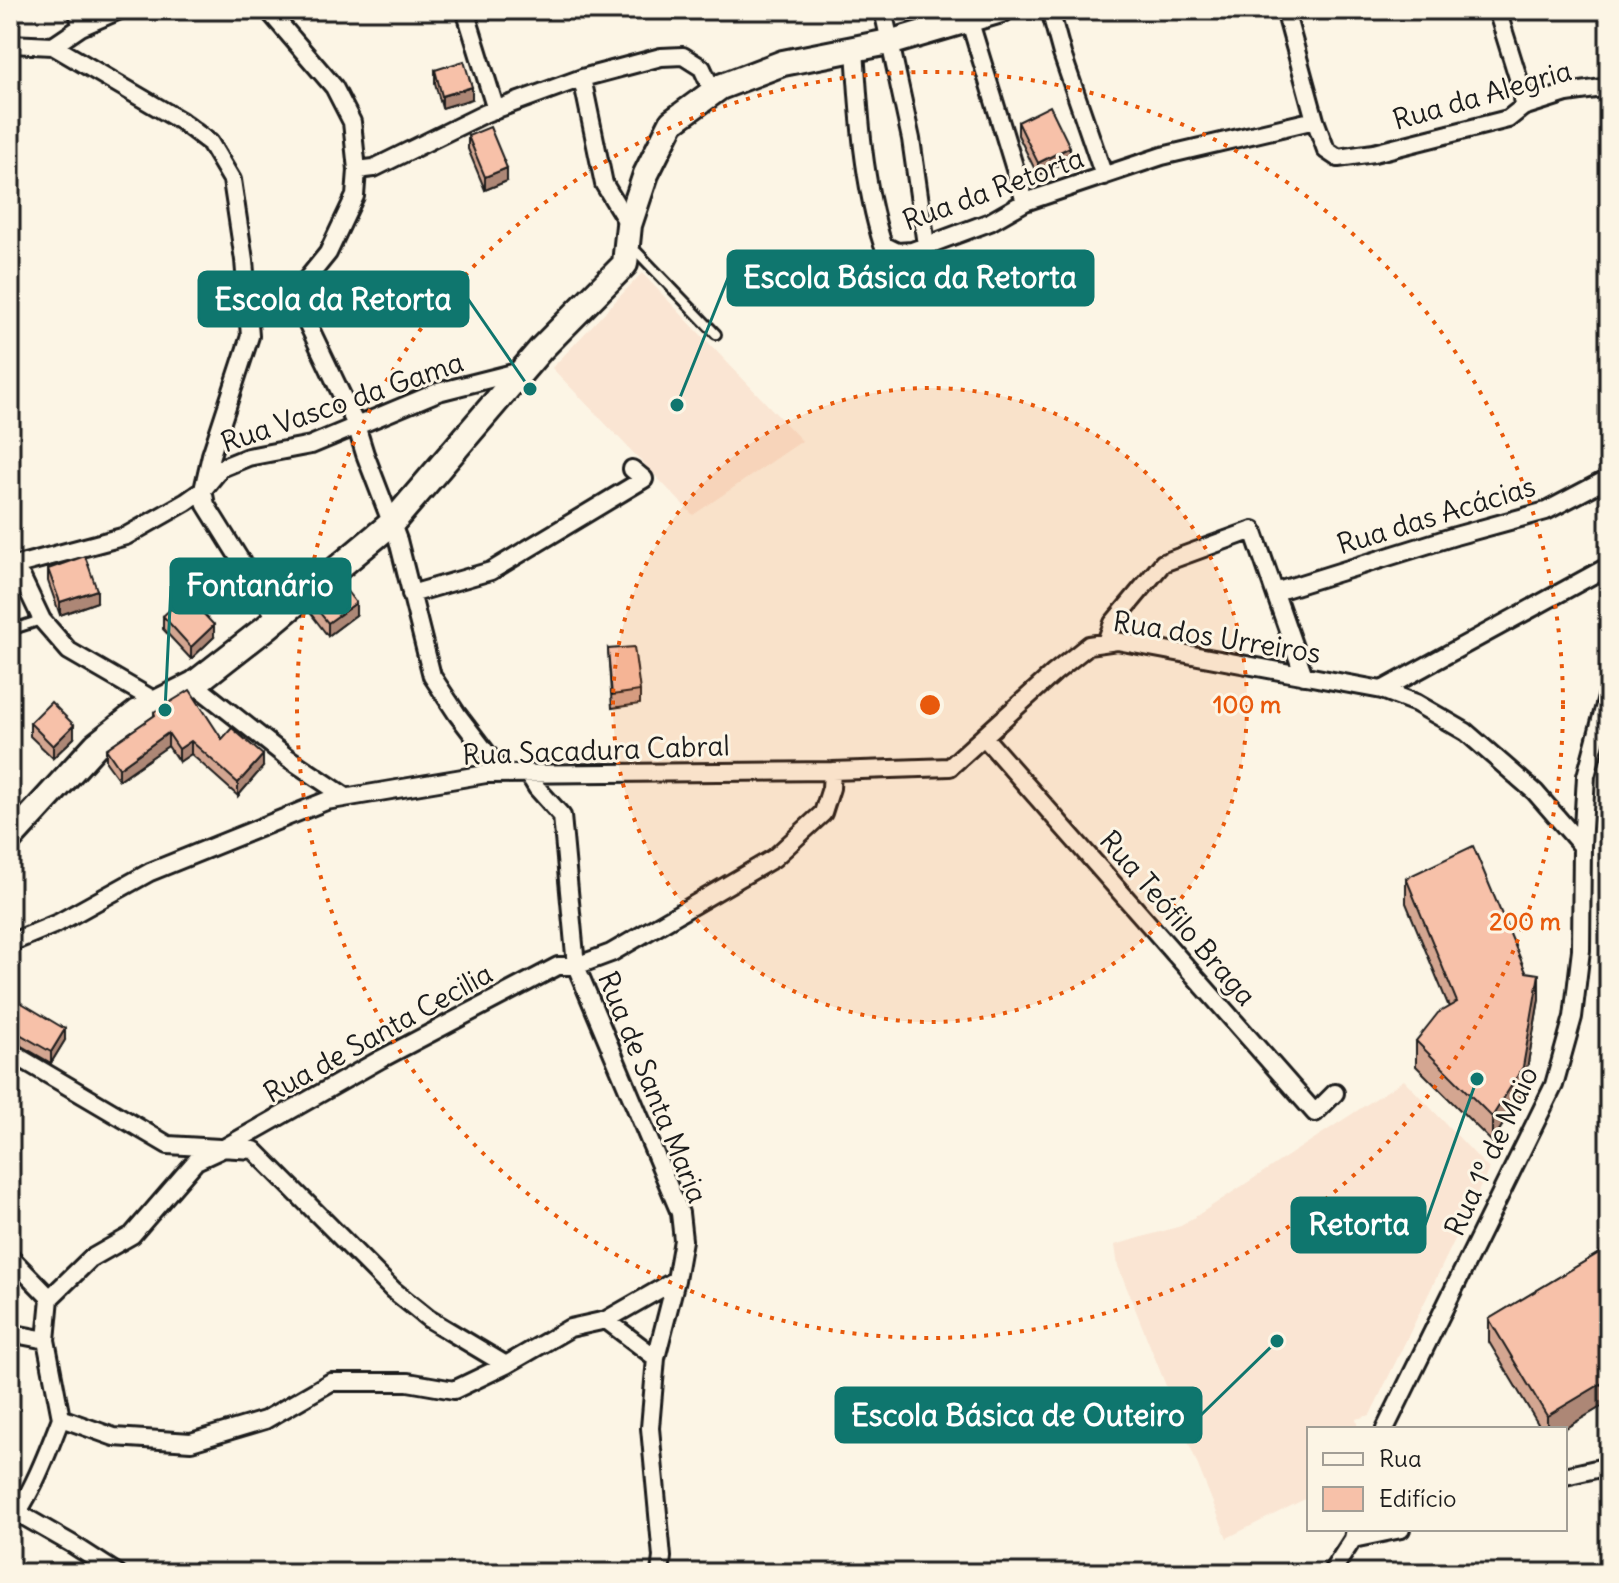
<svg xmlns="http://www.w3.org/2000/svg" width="1619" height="1583" font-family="Delius,sans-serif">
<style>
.built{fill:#fae5d3}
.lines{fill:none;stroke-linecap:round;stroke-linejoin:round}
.lane-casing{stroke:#1c1c1c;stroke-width:14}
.street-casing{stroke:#1c1c1c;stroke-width:22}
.secondary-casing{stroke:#1c1c1c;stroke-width:30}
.lane{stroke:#fcf5e5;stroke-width:8}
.street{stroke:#fcf5e5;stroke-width:16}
.secondary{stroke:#fcf5e5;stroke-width:24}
.wall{fill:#d4a691;stroke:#1c1c1c;stroke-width:2}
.shaded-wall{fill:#ad8776;stroke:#1c1c1c;stroke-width:2}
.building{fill:#f7c1a9;stroke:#1c1c1c;stroke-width:2}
.ring{fill:none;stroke:#e8590c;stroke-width:4;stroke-dasharray:4 8}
.labels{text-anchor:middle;stroke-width:6;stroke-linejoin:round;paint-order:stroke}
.street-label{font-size:28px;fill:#1c1c1c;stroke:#fcf5e5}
.centre{fill:#e8590c;stroke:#fcf5e5;stroke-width:4}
.ring-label{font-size:24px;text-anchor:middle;font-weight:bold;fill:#e8590c;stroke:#fcf5e5;stroke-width:6;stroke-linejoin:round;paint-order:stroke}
.leader{fill:none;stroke:#0f766e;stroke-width:3}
.callout-dot{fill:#0f766e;stroke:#fcf5e5;stroke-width:3}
.callout{fill:#0f766e;stroke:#0f766e;stroke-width:3}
.callout-label{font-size:30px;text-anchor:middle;font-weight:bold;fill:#fff}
</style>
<rect width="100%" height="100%" fill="#fcf5e5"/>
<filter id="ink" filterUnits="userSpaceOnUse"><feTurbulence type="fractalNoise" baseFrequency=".0125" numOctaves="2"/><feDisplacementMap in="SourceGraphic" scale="16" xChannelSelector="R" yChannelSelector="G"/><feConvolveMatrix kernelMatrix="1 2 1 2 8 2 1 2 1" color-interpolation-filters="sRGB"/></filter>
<g filter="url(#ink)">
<path class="built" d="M642,273L802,441L693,515L552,368Z
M1404,1080L1489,1169L1370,1415L1356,1419L1358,1429H1309V1497L1227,1538L1118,1266L1115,1245L1181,1226Z"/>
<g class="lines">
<defs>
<path id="lane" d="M631,249L637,252L716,334
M10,630L41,620"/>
<path id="street" d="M78,10L81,27
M465,10L496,110
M883,10L911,139L926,245
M1050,10L1062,54L1104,176
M1285,10L1315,120L1326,150L1338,158L1374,153L1508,119L1523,107L1567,93L1609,87
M1497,10L1521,87L1523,107
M969,19L1025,202
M10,44L53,46L81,27L120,10
M53,46L181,121L210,143L232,180L244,260L250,336L211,455L203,490L206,505L277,619
M855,49C859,114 863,182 883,245L897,252L912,251L990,222L1025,202L1162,156L1315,120
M582,78L604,184L629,225
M357,170L374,168L486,113L582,78L661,57L683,56L702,68L713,92
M294,295L356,425L365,454L398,540L432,676L457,714L502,773
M248,311L294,295L328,253L355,196L357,170L352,122L334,87L268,10
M10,566L22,578L42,620L69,651L157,702
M10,567L126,536L186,502L203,490L221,468L248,457L311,445L438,392L521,371
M1275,592L1455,536L1546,511L1609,478
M411,594L491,571L644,479L632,469
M1106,642L1113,623L1163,563L1253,530L1304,676
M194,684L288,758L346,797
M1382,690L1609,566
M984,737L1315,1113L1335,1093
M528,773L537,788L562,816L576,966L680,1213L683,1240L676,1280L656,1358L650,1428L662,1557L660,1573
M10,943L58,923L150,872L326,801L486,774L832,771L950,767L1054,673L1089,645L1117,641L1382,690L1416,703L1466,732L1535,792L1582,846
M10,1052L168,1145L254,1150L393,1290L429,1319L506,1365
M10,1257L50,1298
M606,1320L676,1280
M10,1333L46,1340
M61,1418L46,1340L50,1298L90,1259L132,1235L196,1161L222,1149L381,1059L558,966H576L611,953L774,858L823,813L831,788L832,771
M61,1418L114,1437L191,1442L265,1420L331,1382H408L454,1390L506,1365L570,1328L606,1320L656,1358
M1385,1429L1554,1085L1573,1017L1581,950L1582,846L1586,776L1609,690
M1565,1476L1609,1466
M18,1513L72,1544L117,1573
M10,1522C31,1497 49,1449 61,1418
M1353,1539L1401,1529
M1331,1573L1353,1539L1355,1529"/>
<path id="secondary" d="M10,839L96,745L138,712L194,684L267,627L392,523L541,349L625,264L629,225L646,174L672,122L720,87L783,63L899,40L1001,10"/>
</defs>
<use href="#lane" class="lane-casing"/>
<use href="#street" class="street-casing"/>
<use href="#secondary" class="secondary-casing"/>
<use href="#lane" class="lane"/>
<use href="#street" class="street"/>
<use href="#secondary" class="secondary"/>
</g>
<path class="wall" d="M435,70L472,99L442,108L435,83Z
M1018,122L1070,159L1038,176L1018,135Z
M468,136L507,181L485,190L468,149Z
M48,569L97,602L60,615L48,581Z
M311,602L356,615L328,636L311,614Z
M163,616L214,637L191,659L163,629Z
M608,649L640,691V704L612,708Z
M154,712L222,739L263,767L238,796L191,754L179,762L168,746L119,780L106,762V749L154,716Z
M30,723L74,738L53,758L30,736Z
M1406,878L1526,972L1539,999L1523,1092L1492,1142L1416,1066V1041L1449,1007L1406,903Z
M10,996L65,1040L51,1063L16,1043L10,1041Z
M1609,1247V1402L1564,1429H1541L1489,1342V1319Z"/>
<path class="shaded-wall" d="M472,87V99L442,108V96Z
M1070,147V159L1038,176V163Z
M507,168V181L485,190V177Z
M97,590V602L60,615V602Z
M356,603V615L328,636V623Z
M214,625V637L191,659V647Z
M74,725V738L53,758V746Z
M168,733V746L119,780V768Z
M191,741V754L179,762V749Z
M263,755V767L238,796V783Z
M17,965V977L10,986V974Z
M1539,974V999L1523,1092L1492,1142V1117Z
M65,1029V1040L51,1063V1052Z
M13,1056V1066L10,1071V1061Z
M14,1181V1194L10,1197V1185Z
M1609,1379V1402L1564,1429H1547V1416Z
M17,1408V1420L10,1444V1432Z"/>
<path class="building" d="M464,61L472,87L442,96L435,70Z
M1050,106L1070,147L1038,163L1018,122Z
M490,127L507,168L485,177L468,136Z
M85,556L97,590L60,602L48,569Z
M339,581L356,603L328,623L311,602Z
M186,595L214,625L191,647L163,616Z
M634,647L640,691L612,695L608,649Z
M190,690L222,739L232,728L263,755L238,783L191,741L179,749L168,733L119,768L106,749L155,715L154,712Z
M51,702L74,725L53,746L30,723Z
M1473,846L1526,972L1539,974L1523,1067L1492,1117L1416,1041L1438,1013L1457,1002L1406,878Z
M10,960L17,965L10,974Z
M10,996L65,1029L51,1052L16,1032L10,1030Z
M1609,1247V1379L1547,1416L1489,1319Z
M10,1405L17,1408L10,1432Z"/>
</g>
<circle cx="930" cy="705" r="317" fill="#e8590c" fill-opacity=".12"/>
<g class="ring">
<circle cx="930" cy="705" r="317"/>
<circle cx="930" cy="705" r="633"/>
</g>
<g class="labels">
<g class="street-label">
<text transform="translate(1482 95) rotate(-16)" y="10">Rua da Alegria</text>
<text transform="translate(993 189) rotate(-20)" y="10">Rua da Retorta</text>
<text transform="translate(342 402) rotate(-19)" y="10">Rua Vasco da Gama</text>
<text transform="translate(1436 515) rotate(-17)" y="10">Rua das Acácias</text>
<text transform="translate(1217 637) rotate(9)" y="10">Rua dos Urreiros</text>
<text transform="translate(596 750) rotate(-2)" y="10">Rua Sacadura Cabral</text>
<text transform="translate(1178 918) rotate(49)" y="10">Rua Teófilo Braga</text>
<text transform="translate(378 1033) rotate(-29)" y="10">Rua de Santa Cecilia</text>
<text transform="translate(653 1087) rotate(68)" y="10">Rua de Santa Maria</text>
<text transform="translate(1491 1151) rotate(-65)" y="10">Rua 1º de Maio</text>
</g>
</g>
<circle cx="930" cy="705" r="12" class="centre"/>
<g class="ring-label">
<text x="1247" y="713">100 m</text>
<text x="1525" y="930">200 m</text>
</g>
<path class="leader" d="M677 405L728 278M530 389L468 299M165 710L171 586M1477 1079L1425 1225M1277 1341L1201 1415"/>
<g class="callout-dot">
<circle cx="677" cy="405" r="8"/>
<circle cx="530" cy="389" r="8"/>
<circle cx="165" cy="710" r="8"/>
<circle cx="1477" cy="1079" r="8"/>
<circle cx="1277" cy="1341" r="8"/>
</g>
<g class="callout">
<rect x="728" y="251" width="365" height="54" rx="8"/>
<rect x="199" y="272" width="269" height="54" rx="8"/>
<rect x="171" y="559" width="179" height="54" rx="8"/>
<rect x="1292" y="1198" width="133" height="54" rx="8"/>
<rect x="836" y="1388" width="365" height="54" rx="8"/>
</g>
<g class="callout-label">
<text x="910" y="288">Escola Básica da Retorta</text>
<text x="333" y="310">Escola da Retorta</text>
<text x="260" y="596">Fontanário</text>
<text x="1359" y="1235">Retorta</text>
<text x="1018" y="1426">Escola Básica de Outeiro</text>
</g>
<rect width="1619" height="1583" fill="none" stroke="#fcf5e5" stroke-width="40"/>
<rect x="20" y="20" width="1579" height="1543" fill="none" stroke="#1c1c1c" stroke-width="3" filter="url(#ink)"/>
<rect x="1307" y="1427" width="260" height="104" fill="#fcf5e5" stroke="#a29e95" stroke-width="2"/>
<rect x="1323" y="1453" width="40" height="12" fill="#fcf5e5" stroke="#a29e95" stroke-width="2"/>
<text x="1379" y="1467" font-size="24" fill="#1c1c1c">Rua</text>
<rect x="1323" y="1487" width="40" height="24" fill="#f7c1a9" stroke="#a29e95" stroke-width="2"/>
<text x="1379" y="1507" font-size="24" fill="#1c1c1c">Edifício</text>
</svg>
